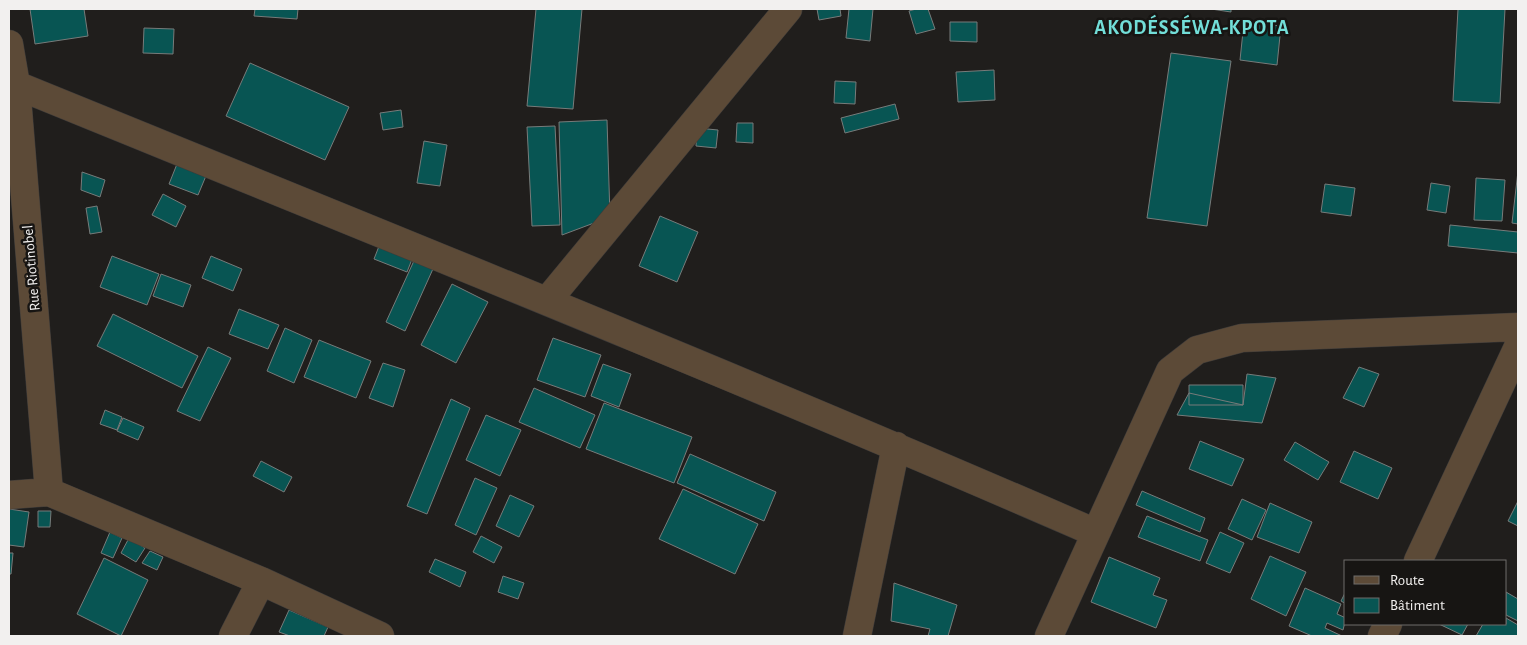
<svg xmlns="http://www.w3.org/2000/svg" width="1527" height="645" font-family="'Alegreya Sans',sans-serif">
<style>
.building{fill:#085553;stroke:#777b7a}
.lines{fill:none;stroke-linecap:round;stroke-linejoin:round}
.minor-casing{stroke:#3d3b3a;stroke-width:29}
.minor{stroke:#5c4a37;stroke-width:28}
.labels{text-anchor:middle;stroke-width:5;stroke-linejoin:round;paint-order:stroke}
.street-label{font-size:15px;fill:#f2f0ef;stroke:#171513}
.district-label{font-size:20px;font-weight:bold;letter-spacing:1px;fill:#72ded8;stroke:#171513}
</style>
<rect width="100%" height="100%" fill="#201e1c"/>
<path class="building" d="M30,9H84L88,36L35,44Z
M255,9H298L297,19L254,16Z
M536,9H582L573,109L527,106Z
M817,9H840L841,16L819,20Z
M849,9H873L870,41L846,38Z
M916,9H928L935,29L916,34L909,11Z
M1211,9H1231V12Z
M1458,9H1505L1500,103L1453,101Z
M950,22H977V42L950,41Z
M1244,22L1281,26L1277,65L1240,60Z
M144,28L174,29L173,54L143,53Z
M1171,53L1231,61L1207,226L1147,218Z
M250,63L349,107L325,160L226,116Z
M994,70L995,100L958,102L956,72Z
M835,81L856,82L855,104L834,103Z
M895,104L899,119L845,133L841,118Z
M401,110L403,127L383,130L380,113Z
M607,120L610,217L562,235L559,122Z
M737,123H753V143L736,142Z
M555,126L560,225L532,226L527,127Z
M697,128L718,130L716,148L696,146Z
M424,141L447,145L440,186L417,183Z
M179,159L208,171L198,195L169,184Z
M1518,171V224L1512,223Z
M82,172L105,180L100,197L81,190Z
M1476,178L1505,180L1502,221L1474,220Z
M1431,183L1450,186L1446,213L1427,210Z
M1325,184L1355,188L1351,216L1321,212Z
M163,194L186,206L176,227L152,215Z
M97,206L102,232L90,234L86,208Z
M660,216L698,232L677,282L639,266Z
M1450,225L1518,232V253L1448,246Z
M383,236L416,249L407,272L374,259Z
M418,252L437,260L405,331L386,322Z
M112,256L159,274L147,305L100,287Z
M211,256L242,269L233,291L202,278Z
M161,274L191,285L183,307L153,296Z
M452,284L488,302L456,363L421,345Z
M239,309L279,325L268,349L229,334Z
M113,314L198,356L182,388L97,346Z
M285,328L312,340L294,383L267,371Z
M553,338L601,355L585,397L537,380Z
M319,340L371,361L356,398L304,377Z
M208,347L231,358L200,421L177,411Z
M383,363L405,370L393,407L369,398Z
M603,364L631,374L619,407L591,396Z
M1359,367L1379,374L1364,407L1343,398Z
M1247,374L1276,378L1262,423L1177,415L1189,393L1243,405Z
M1189,385H1243V405H1189Z
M534,388L595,415L580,448L519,422Z
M451,399L470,408L427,514L407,506Z
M604,403L692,437L674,483L586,449Z
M105,410L122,417L117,430L100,424Z
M486,415L521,430L500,476L466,460Z
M123,418L144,427L138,440L117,431Z
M1200,441L1244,459L1232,486L1189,469Z
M1295,442L1329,462L1318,480L1284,460Z
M1354,451L1392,468L1378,499L1340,482Z
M690,454L776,492L764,521L677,483Z
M261,461L292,477L284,492L253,476Z
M475,478L497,488L476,535L455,525Z
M683,489L758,524L735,574L659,539Z
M1142,491L1205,518L1200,532L1136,505Z
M510,495L534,506L519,537L496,526Z
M1242,499L1266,510L1252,540L1228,529Z
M1518,501V526L1508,521Z
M1270,503L1312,522L1299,553L1257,537Z
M9,509L29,512L24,547L9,545Z
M38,511H51L50,527H38Z
M1147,516L1208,540L1200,561L1138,537Z
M110,532L122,538L113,558L101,553Z
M1220,532L1244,543L1230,573L1206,563Z
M481,536L502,547L494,563L473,552Z
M129,538L145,548L136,562L121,553Z
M150,551L163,557L157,570L142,563Z
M9,553H13L11,574H9Z
M1270,556L1306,572L1286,616L1251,599Z
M1109,557L1160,578L1153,595L1167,600L1156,628L1091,602Z
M104,558L148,580L121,636L77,614Z
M435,559L466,572L460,587L429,572Z
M503,576L524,583L518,599L498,592Z
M894,583L957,605L948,636H928L930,629L891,621Z
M1305,588L1341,604L1337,614L1346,618L1343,630L1327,623L1325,628L1342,636H1312L1289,626Z
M1346,591V604L1341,601Z
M1506,592L1518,599V621L1506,615Z
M289,610L328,627L324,636H290L279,632Z
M1506,618L1518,625V636H1476L1483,624H1506Z
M1439,624H1468L1462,635Z"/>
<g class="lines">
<defs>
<path id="minor" d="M9,44L16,85L49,492
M9,86L16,85C377,232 738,377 1096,533
M547,301L788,9
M9,495L49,492L261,581L380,636
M1418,561L1518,347
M233,636L261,581
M857,636L896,446
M1049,636L1170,371L1197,350L1242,338L1518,327
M1382,636L1388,624"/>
</defs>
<use href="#minor" class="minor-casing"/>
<use href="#minor" class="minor"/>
</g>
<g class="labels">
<g class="street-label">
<text transform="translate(31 268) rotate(-95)" y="5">Rue Riotinobel</text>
</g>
<g class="district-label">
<text x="1192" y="34">AKODÉSSÉWA-KPOTA</text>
</g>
</g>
<rect width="1527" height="645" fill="none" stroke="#f2f0ef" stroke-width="20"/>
<rect x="1344" y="560" width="162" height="65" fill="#171513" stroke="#6f6d6b"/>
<rect x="1354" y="576" width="25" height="8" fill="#5c4a37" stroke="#6f6d6b"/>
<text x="1390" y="585" font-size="15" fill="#f2f0ef">Route</text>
<rect x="1354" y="598" width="25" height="15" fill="#085553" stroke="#6f6d6b"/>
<text x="1390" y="610" font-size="15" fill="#f2f0ef">Bâtiment</text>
</svg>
